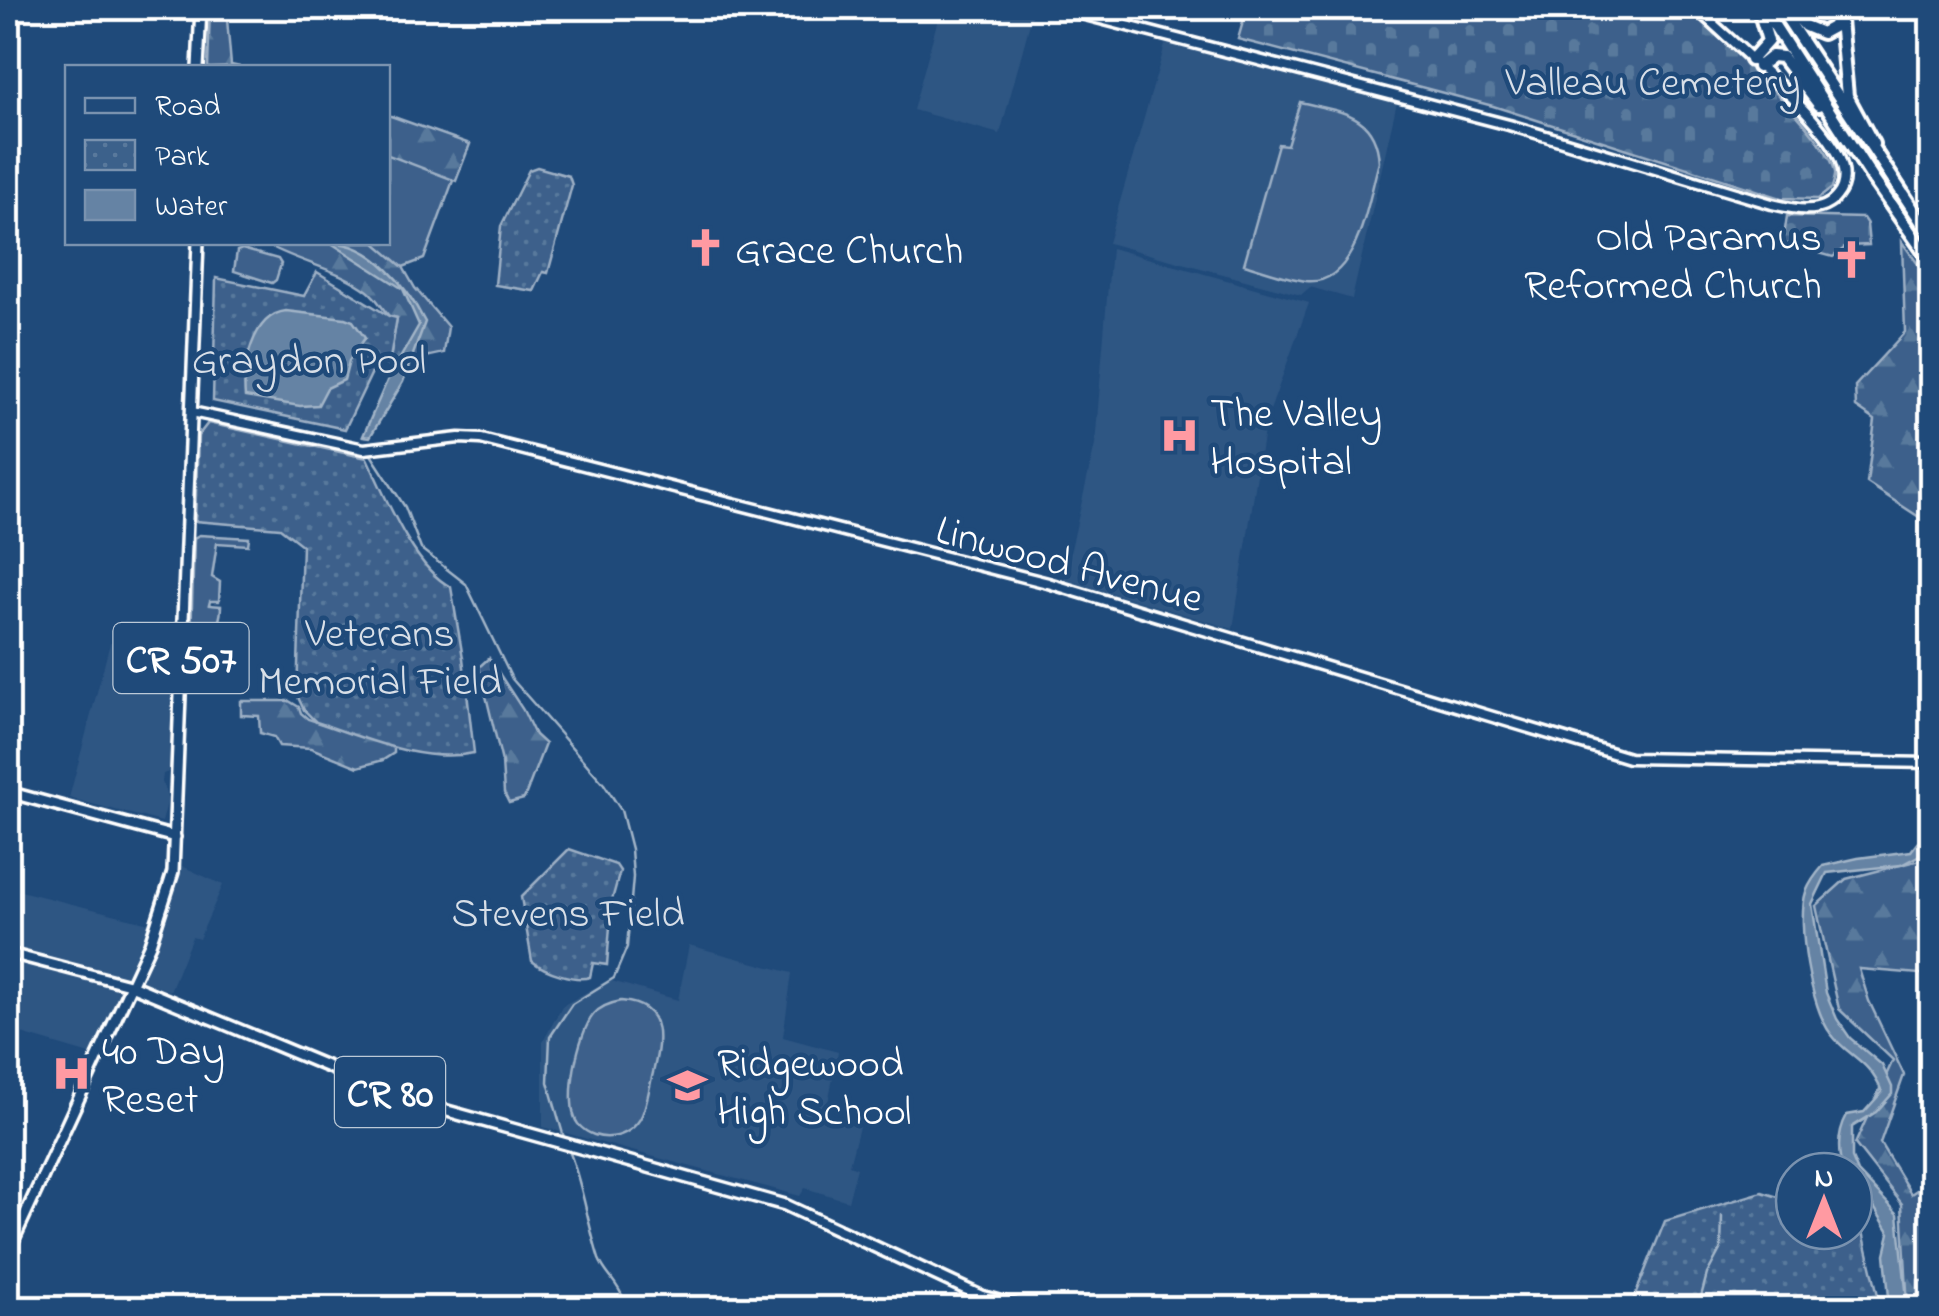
<svg xmlns="http://www.w3.org/2000/svg" width="1939" height="1316" font-family="'Indie Flower',sans-serif">
<style>
.built{fill:#2e5683}
.green{fill:#3c618b;stroke:#9eb0c5;stroke-width:2.5}
.forest{fill:url(#forest-firs);stroke:#9eb0c5;stroke-width:2.5}
.cemetery{fill:url(#cemetery-stones);stroke:#9eb0c5;stroke-width:2.5}
.park{fill:url(#park-dots);stroke:#9eb0c5;stroke-width:2.5}
.water{fill:#6583a4;stroke:#a3b5c8;stroke-width:2.5}
.lines{fill:none;stroke-linecap:round;stroke-linejoin:round}
.stream{stroke:#a3b5c8;stroke-width:2.5}
.secondary-casing{stroke:#fff;stroke-width:15}
.primary-casing{stroke:#fff;stroke-width:16}
.highway-casing{stroke:#fff;stroke-width:18}
.secondary{stroke:#1f4a7a;stroke-width:8}
.primary{stroke:#1f4a7a;stroke-width:9}
.highway{stroke:#1f4a7a;stroke-width:10}
.labels{text-anchor:middle;stroke-width:9;stroke-linejoin:round;paint-order:stroke}
.shield{fill:#1f4a7a;stroke:#bcc9d7;stroke-width:2.5}
.shield-label{font-size:40px;font-weight:bold;fill:#fff}
.park-label{font-size:42px;fill:#d8dfe8;stroke:#1f4a7a}
.poi-label{font-size:42px;fill:#fff;stroke:#1f4a7a;text-anchor:start}
.street-label{font-size:42px;fill:#fff;stroke:#1f4a7a}
</style>
<defs>
<pattern id="forest-firs" width="22" height="20" patternUnits="userSpaceOnUse" patternTransform="scale(2.5)"><rect width="22" height="20" fill="#3c618b"/><path d="M5 1l3.5 6h-7zM16 11l3.5 6h-7z" fill="#59799c"/></pattern>
<pattern id="cemetery-stones" width="16" height="16" patternUnits="userSpaceOnUse" patternTransform="scale(2.5)"><rect width="16" height="16" fill="#3c618b"/><path d="M2 7V4a2 2 0 0 1 4 0v3zM10 15v-3a2 2 0 0 1 4 0v3z" fill="#59799c"/></pattern>
<pattern id="park-dots" width="8" height="8" patternUnits="userSpaceOnUse" patternTransform="scale(2.5)"><rect width="8" height="8" fill="#3c618b"/><path d="M2 2h.1M6 6h.1" fill="none" stroke="#59799c" stroke-width="1.8" stroke-linecap="round"/></pattern>
</defs>
<rect width="100%" height="100%" fill="#1f4a7a"/>
<filter id="ink" filterUnits="userSpaceOnUse"><feTurbulence type="fractalNoise" baseFrequency=".01" numOctaves="2"/><feDisplacementMap in="SourceGraphic" scale="20" xChannelSelector="R" yChannelSelector="G"/><feConvolveMatrix kernelMatrix="1 2 1 2 8 2 1 2 1" color-interpolation-filters="sRGB"/></filter>
<g filter="url(#ink)">
<path class="built" d="M941,8H1034L1000,134L913,110Z
M1170,44L1397,102L1352,299L1310,287L1301,295L1108,243L1165,45Z
M1111,248L1309,303L1265,424L1233,629L1064,579L1095,445Z
M110,643L172,656L171,771L163,774L162,782L168,799L162,822L69,798Z
M169,860L223,885L199,939L192,937L170,991L132,978L93,1055L8,1030V888L149,923Z
M689,945L792,973L783,1037L838,1052L825,1118L859,1127L849,1165L857,1168L848,1201L805,1188L800,1196L543,1127V1042L562,1006L608,980L678,1000Z"/>
<path class="green" d="M1300,102C1340,112 1376,112 1379,162C1368,199 1358,287 1306,281C1285,278 1264,270 1244,264L1278,144L1287,145Z
M388,154L454,178L424,259L403,267L365,243L388,242Z
M242,249L278,259L281,264L276,280L272,283L234,271L237,251Z
M199,535L249,538L248,545L217,543L212,577L220,582L219,601H210L209,605L221,606C221,626 212,638 191,639L194,538Z
M621,1001C669,1005 660,1044 652,1077C649,1090 647,1103 642,1115C631,1140 596,1145 578,1124C563,1105 578,1032 594,1014C601,1006 610,1003 621,1001Z"/>
<path class="forest" d="M210,8H226L231,65L240,67L208,68Z
M388,115L470,144L456,181L388,155Z
M1902,242L1931,282V728L1919,705V517L1867,483L1875,420L1856,407L1855,386L1905,332Z
M269,243H375L403,267L415,288L448,327L444,353L389,365L397,318L389,316C382,308 376,297 368,291C339,269 301,263 270,246Z
M489,658L523,710L535,735L545,744L524,799L509,803L504,793L502,762L479,667Z
M241,701H289L299,707L301,713L308,719L394,747V753L383,760L358,767L311,748L279,746L274,737L260,733L259,716L241,715Z
M1931,857V975L1859,969L1869,1001L1904,1075L1880,1143L1911,1194L1931,1180V1283L1918,1280L1917,1308H1908L1902,1204L1855,1144L1893,1060L1839,1009L1816,906L1846,879Z"/>
<path class="cemetery" d="M1247,8H1688C1717,37 1830,136 1835,172C1836,177 1833,182 1832,188L1818,199L1781,198L1493,106L1238,39Z
M1787,216L1863,218L1867,224L1869,245L1847,246L1833,257L1783,243Z"/>
<path class="park" d="M537,167L569,176L572,185L548,273L543,272L534,291L495,285L501,226L529,170Z
M317,272L389,316L397,318L389,365L376,364L345,429L213,401L216,278L304,296Z
M208,423L367,458C385,496 414,569 451,587L463,658L474,753C422,764 365,738 316,722L304,710L297,695L302,545L280,528L195,521L198,436Z
M569,849L616,865L620,871L612,900L607,965L593,963L590,977C575,982 544,971 532,961L521,897Z
M1762,1192L1794,1202V1231H1854V1221L1861,1223L1881,1308H1630L1665,1221Z"/>
<path class="water" d="M331,243C373,242 407,287 425,322L403,382L370,437L363,436L387,381L419,325L403,289Z
M286,311L345,318L353,321L365,338L349,361L344,380L327,388L318,405L300,406L245,397C242,368 252,315 286,311Z
M1931,834V849L1901,865L1827,873L1812,904L1826,993L1837,1019L1850,1038L1882,1065L1892,1087V1094L1876,1112L1852,1127V1158L1858,1172L1898,1214L1908,1308H1890L1885,1254L1890,1233L1872,1204L1854,1184V1171H1843C1837,1151 1837,1133 1847,1115L1864,1112L1882,1092C1869,1059 1849,1058 1831,1034C1811,1009 1796,922 1806,892C1810,882 1816,874 1823,866L1858,858L1911,851L1921,838Z"/>
<g class="lines">
<path class="stream" d="M370,453L405,507L421,549L466,584L512,679L604,784L621,810L631,849L633,877L627,947L614,978L572,1004L550,1037L548,1082L565,1141
M568,1148C583,1184 587,1222 599,1259C605,1274 618,1283 624,1300L620,1308
M1698,1308L1707,1274L1721,1248L1722,1216"/>
<defs>
<path id="secondary" d="M1058,8L1509,125L1772,204C1793,209 1822,216 1837,196C1846,185 1845,172 1840,159C1824,118 1731,42 1696,8
M192,412L364,449L459,438L481,439L1048,583L1629,758L1932,763
M8,953L131,985"/>
<path id="primary" d="M198,68L201,8
M8,792L175,837
M131,985L408,1100L785,1205L981,1296L1024,1308
M8,1252L150,944L173,872L198,242"/>
<path id="highway" d="M1763,8L1873,179L1932,263
M1780,8L1932,238
M1789,8L1805,26L1822,33L1833,27L1838,15
M1839,9L1847,96L1873,144
M1751,60L1768,41L1760,13
M1758,67L1772,56L1782,57L1819,105"/>
</defs>
<use href="#secondary" class="secondary-casing"/>
<use href="#primary" class="primary-casing"/>
<use href="#highway" class="highway-casing"/>
<use href="#secondary" class="secondary"/>
<use href="#primary" class="primary"/>
<use href="#highway" class="highway"/>
</g>
</g>
<defs>
<symbol id="church-bare" viewBox="-9 -9 18 18"><path d="M-1.2-6h2.4v3.5h3.3v2.4h-3.3V6h-2.4V-.1h-3.3v-2.4h3.3Z" fill="#ff9aa2" stroke="#1f4a7a" stroke-width="2.5" paint-order="stroke"/></symbol>
<symbol id="hospital-bare" viewBox="-9 -9 18 18"><path d="M-5-5h3v3.5h4V-5h3V5h-3V1.5h-4V5h-3Z" fill="#ff9aa2" stroke="#1f4a7a" stroke-width="2.5" paint-order="stroke"/></symbol>
<symbol id="school-bare" viewBox="-9 -9 18 18"><path d="M0-5L7-2L0 1L-7-2ZM-4 1L0 2.5L4 1V4Q0 6-4 4Z" fill="#ff9aa2" stroke="#1f4a7a" stroke-width="2.5" paint-order="stroke"/></symbol>
</defs>
<g fill-rule="evenodd">
<use href="#church-bare" x="678" y="220" width="55" height="55"/>
<use href="#church-bare" x="1824" y="232" width="55" height="55"/>
<use href="#hospital-bare" x="1152" y="408" width="55" height="55"/>
<use href="#hospital-bare" x="44" y="1046" width="55" height="55"/>
<use href="#school-bare" x="660" y="1058" width="55" height="55"/>
</g>
<g class="labels">
<g class="shield">
<rect x="113.5" y="623" width="135" height="70" rx="8"/>
<rect x="335" y="1057" width="110" height="70" rx="8"/>
</g>
<g class="shield-label">
<text x="181" y="672">CR 507</text>
<text x="390" y="1106">CR 80</text>
</g>
<g class="park-label">
<text x="1653" y="95">Valleau Cemetery</text>
<text x="309" y="373">Graydon Pool</text>
<text x="380" y="646">Veterans<tspan x="380" dy="48">Memorial Field</tspan></text>
<text x="568" y="926">Stevens Field</text>
</g>
<g class="poi-label">
<text x="1822" y="250" text-anchor="end">Old Paramus<tspan x="1822" dy="48">Reformed Church</tspan></text>
<text x="735" y="263">Grace Church</text>
<text x="1210" y="426">The Valley<tspan x="1210" dy="48">Hospital</tspan></text>
<text x="102" y="1064">40 Day<tspan x="102" dy="48">Reset</tspan></text>
<text x="717" y="1076">Ridgewood<tspan x="717" dy="48">High School</tspan></text>
</g>
<g class="street-label">
<text transform="translate(1070 562) rotate(15)" y="15">Linwood Avenue</text>
</g>
</g>
<rect width="1939" height="1316" fill="none" stroke="#1f4a7a" stroke-width="40"/>
<rect x="20" y="20" width="1899" height="1276" fill="none" stroke="#fff" stroke-width="4" filter="url(#ink)"/>
<rect x="65" y="65" width="325" height="180" fill="#1f4a7a" stroke="#7992af" stroke-width="2.5"/>
<rect x="85" y="98" width="50" height="15" fill="#1f4a7a" stroke="#7992af" stroke-width="2.5"/>
<text x="155" y="115" font-size="30" fill="#ffffff">Road</text>
<rect x="85" y="140" width="50" height="30" fill="url(#park-dots)" stroke="#7992af" stroke-width="2.5"/>
<text x="155" y="165" font-size="30" fill="#ffffff">Park</text>
<rect x="85" y="190" width="50" height="30" fill="#6583a4" stroke="#7992af" stroke-width="2.5"/>
<text x="155" y="215" font-size="30" fill="#ffffff">Water</text>
<g transform="translate(1824 1201)"><circle r="48" fill="#1f4a7a" stroke="#7992af" stroke-width="2.5"/>
<path d="M0-8L18 38L0 25L-18 38Z" fill="#ff9aa2"/>
<text y="-15" font-size="28" font-weight="bold" text-anchor="middle" fill="#ffffff">N</text>
</g>
</svg>
